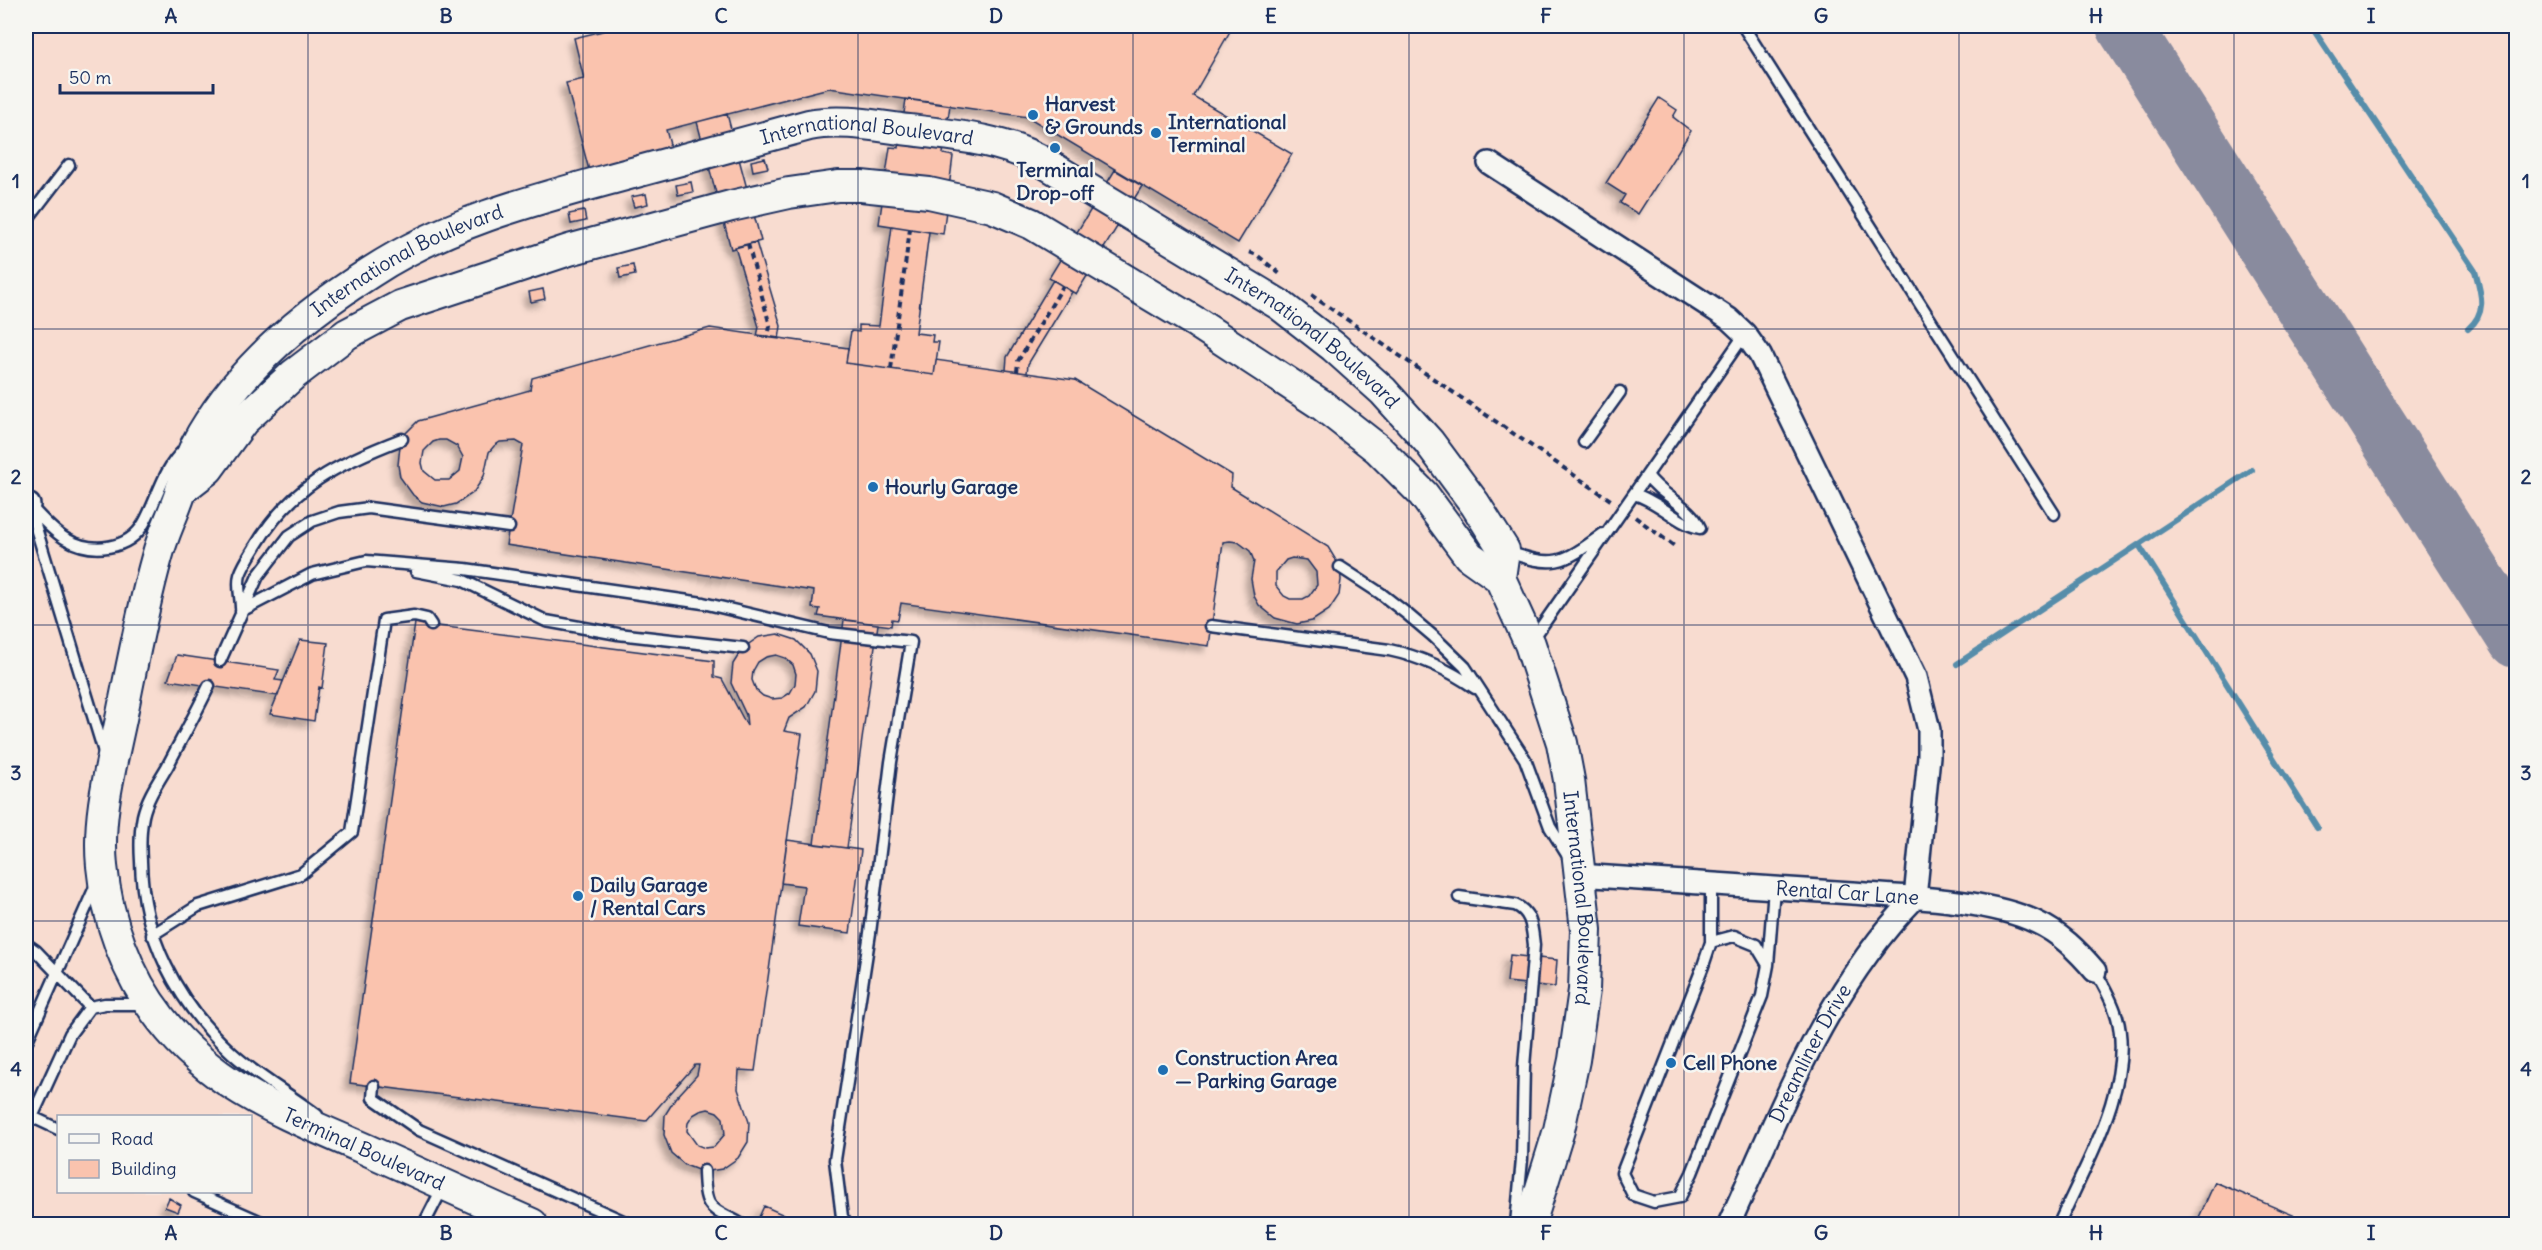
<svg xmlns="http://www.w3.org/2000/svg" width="2542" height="1250" font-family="Delius,sans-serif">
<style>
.built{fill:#f8dcd0;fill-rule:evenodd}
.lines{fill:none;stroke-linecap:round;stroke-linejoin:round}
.stream{stroke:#568daa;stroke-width:6}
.taxiway{stroke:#898b9e;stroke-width:56}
.building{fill:#fac3ae;stroke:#1b2f5e;stroke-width:1.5;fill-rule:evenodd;filter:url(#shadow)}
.service-casing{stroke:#1b2f5e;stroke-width:15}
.minor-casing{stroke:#1b2f5e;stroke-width:26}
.secondary-casing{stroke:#1b2f5e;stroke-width:34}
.path{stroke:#1b2f5e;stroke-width:4;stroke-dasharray:6 4.5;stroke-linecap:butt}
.service{stroke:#f6f6f2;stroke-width:10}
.minor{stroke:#f6f6f2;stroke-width:21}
.secondary{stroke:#f6f6f2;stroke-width:30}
.grid{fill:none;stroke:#1b2f5e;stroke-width:1.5;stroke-opacity:0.55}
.poi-dot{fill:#1f6fb2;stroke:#f6f6f2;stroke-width:2}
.labels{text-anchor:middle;stroke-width:5;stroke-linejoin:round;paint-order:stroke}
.poi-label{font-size:20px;font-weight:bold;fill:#1b2f5e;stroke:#f6f6f2;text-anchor:start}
.street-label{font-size:20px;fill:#1b2f5e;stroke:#f6f6f2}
.neatline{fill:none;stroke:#1b2f5e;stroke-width:2}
.grid-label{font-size:20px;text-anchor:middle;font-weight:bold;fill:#1b2f5e}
</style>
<defs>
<filter id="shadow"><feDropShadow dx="-5.5" dy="5.5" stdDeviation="3" flood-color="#0004"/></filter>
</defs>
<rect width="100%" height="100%" fill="#f7e7de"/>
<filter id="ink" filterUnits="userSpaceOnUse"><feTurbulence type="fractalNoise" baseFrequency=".0167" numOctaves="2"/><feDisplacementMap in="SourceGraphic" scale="12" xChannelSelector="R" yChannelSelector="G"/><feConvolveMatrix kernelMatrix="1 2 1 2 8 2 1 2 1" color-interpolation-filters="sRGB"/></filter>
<g filter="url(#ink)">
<path class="built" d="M26,26H2516V1224H26ZM58,1116H250V1192H58Z"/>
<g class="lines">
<path class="stream" d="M2311,26L2475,271C2481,293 2488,312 2468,329
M2139,545L2317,827
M1957,664L2252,470"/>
<path class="taxiway" d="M2124,26L2516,640"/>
</g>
<path class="building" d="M623,26H1233L1193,96L1292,154L1238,243L1028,117L829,88L666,130L671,148L589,170L566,83L584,79L574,38Z
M1659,98L1677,110L1673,117L1691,131L1638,214L1620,203L1625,195L1606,183Z
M906,99L950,105L943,154L953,156L943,234L879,224L890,147L899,148Z
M727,114L761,241L731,249L697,122Z
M765,158L768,168L753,171L751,161Z
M1115,170L1142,186L1076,294L1049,278Z
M691,182L693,192L678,195L676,185Z
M646,194L648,204L634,207L631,197Z
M584,211L586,221L571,224L569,214Z
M892,226L929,232L916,333L933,335L932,342H939L934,375L846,363L851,331L859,332V325L879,326Z
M756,242L781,326L779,339L757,336L759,327L735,247Z
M633,265L635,275L620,278L618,268Z
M1053,280L1072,292L1028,364L1027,373L1006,370L1007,357Z
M543,289L545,299L531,302L529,292Z
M710,328L848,348L846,363L934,375L936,360L1075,380L1232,475L1231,487L1328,547L1340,567L1341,580L1339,595L1329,610L1312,621L1297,624L1275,618L1259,605L1254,596L1251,579L1254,561L1250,551L1238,542L1230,541L1223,542L1209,646L901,603L898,620L892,619L891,626L818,616L820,609L812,608L814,591L506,545L523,445L516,441L500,442L494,446L489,452L484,476L479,484L473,493L456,504L444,507L422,502L413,495L400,477L398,465L400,446L406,433L418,421L530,390L532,378ZM439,440H446L457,446L463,457L460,471L449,480H435L424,471L422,463L424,451L433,442ZM1292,558L1307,560L1316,572L1317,585L1309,596L1303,599H1290L1284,596L1276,586V572L1286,560Z
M844,620L878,624L847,848L814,844Z
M415,623L714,661V677L722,679L747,726L746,715L731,683L733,664L743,648L759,637L778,634L796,640L810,654L817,671L815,691L806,707L789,718L784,731L802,734L755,1071L739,1070L738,1089L749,1122L748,1142L738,1158L722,1169L703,1172L685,1165L671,1153L664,1135L665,1115L675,1099L697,1075L699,1065H695L646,1121L350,1083ZM776,655L785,658L793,665L796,674L795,684L790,693L782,698L772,699L763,696L756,690L752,680L753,671L758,662L766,657ZM708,1109L717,1112L723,1118L725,1134L714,1147L705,1148L697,1145L687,1131L688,1123L693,1115L700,1111Z
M300,640L328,643L322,688L319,687L314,721L270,714Z
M177,655L279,670L275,680L283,681L278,696L168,680Z
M787,840L861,850L850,933L798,926L804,886L781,883Z
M1510,955L1557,960L1555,987L1507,982Z
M2215,1182L2314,1224H2196Z
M169,1198L181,1205L178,1212L165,1207Z
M764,1206L791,1218L787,1224H756Z"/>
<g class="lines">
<defs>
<path id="service" d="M1743,26L2054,514
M26,221L69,165
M1584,442L1620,392
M1634,494C1659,501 1676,523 1700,528C1690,504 1661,497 1647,475
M1505,551C1555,568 1561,565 1603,534
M1340,567L1380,593L1407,614L1433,636L1465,667L1525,759L1550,827L1568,856
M416,571L462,580L546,621L618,634L743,648
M241,608C241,598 237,584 240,575C243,566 250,555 255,547C291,486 339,463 402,439
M241,611L312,574L366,561L465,569L703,603L829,633L911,642L891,762L870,933L835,1160L842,1217L847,1224
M1211,626L1389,650C1422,657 1448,669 1475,688
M1533,639L1745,334
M220,661L258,576L289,536L312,521L339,512L369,508L509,527
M209,686C196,713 181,740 167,767C158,782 147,798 143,816C140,831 140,846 141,861C142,936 177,1003 232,1053C257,1076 289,1094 317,1115
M104,752L29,505C40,516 52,531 66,539C92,554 129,550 144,523C158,498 163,469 184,450
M1459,897L1515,905C1532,912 1532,929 1534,945L1524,1067L1522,1159L1516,1224
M152,935L198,906L301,874L352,832L384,620L414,616L427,619L431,625
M1711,942L1734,936L1756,945L1768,965L1762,996L1692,1173L1680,1197L1654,1202L1633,1195L1622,1173L1703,966L1711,942V883
M26,944L36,951L90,1007
M1768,965L1774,888
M26,1043L96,885
M374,1086L373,1098L419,1130L630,1224
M26,1114L58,1129
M32,1117L70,1034L90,1007L105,1004H147
M704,1171C705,1210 709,1207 741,1224
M194,1192L266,1224
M424,1224L443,1187
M2059,1224C2085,1165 2135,1083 2117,1017C2112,1000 2104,986 2095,971"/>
<g id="minor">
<path d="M1489,163L1729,319L1745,334L1760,355L1916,677L1929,730V756L1915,898"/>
<path d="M26,506L29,505"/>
<path id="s1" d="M1578,875C1670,881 1761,887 1852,893C1904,897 1989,899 2036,922C2060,933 2078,951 2095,971"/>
<path id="s2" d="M1729,1224C1781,1110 1826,989 1915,898"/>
</g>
<g id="secondary">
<path d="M181,490L208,469L243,421L293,375L347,334L400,306L569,250L731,206L789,193L838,186H861L929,193L992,207L1032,224L1197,323L1322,405L1378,449L1423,494L1469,556L1500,578"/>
<path id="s3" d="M532,1224C476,1199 421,1174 365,1149C286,1114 216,1090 161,1019C127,976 107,920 102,866C97,816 111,767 121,719C132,665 142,610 157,557C163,534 174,513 181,491C188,468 189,456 202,434C241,367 306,313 371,272C446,223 529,201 614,178C679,160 744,143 809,125C839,119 871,125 901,129C951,135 1001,138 1045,163L1280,305L1334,347L1383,391L1429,442L1475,504L1504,550L1500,578L1530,644L1562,743L1569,780L1586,930L1584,990L1574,1060L1559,1130L1530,1224"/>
</g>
</defs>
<use href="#service" class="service-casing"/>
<use href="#minor" class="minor-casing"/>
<use href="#secondary" class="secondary-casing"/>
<path class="path" d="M748,244L770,326L768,337
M1249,252L1257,255L1280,274
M1311,295L1612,501
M891,369L910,229
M1017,372L1018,361L1063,286
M1635,517L1677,548"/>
<use href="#service" class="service"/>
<use href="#minor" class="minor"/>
<use href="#secondary" class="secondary"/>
</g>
</g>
<path class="grid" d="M308,26V1224M583,26V1224M858,26V1224M1133,26V1224M1409,26V1224M1684,26V1224M1959,26V1224M2234,26V1224M26,329H2516M26,625H2516M26,921H2516"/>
<g class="poi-dot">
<circle cx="1033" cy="115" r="6"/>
<circle cx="1156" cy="133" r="6"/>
<circle cx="1055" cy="148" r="6"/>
<circle cx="873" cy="487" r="6"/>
<circle cx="578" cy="896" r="6"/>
<circle cx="1671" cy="1063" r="6"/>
<circle cx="1163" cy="1070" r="6"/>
</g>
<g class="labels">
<g class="poi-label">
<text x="1045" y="111">Harvest<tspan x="1045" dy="23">&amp; Grounds</tspan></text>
<text x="1168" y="129">International<tspan x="1168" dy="23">Terminal</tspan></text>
<text x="1055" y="177" text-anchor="middle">Terminal<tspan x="1055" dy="23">Drop-off</tspan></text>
<text x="885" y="494">Hourly Garage</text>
<text x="590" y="892">Daily Garage<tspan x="590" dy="23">/ Rental Cars</tspan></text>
<text x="1175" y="1065">Construction Area<tspan x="1175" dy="23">— Parking Garage</tspan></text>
<text x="1683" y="1070">Cell Phone</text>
</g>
<g class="street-label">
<text dy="7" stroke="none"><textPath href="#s3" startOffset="1798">International Boulevard</textPath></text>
<text dy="7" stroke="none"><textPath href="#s3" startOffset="1314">International Boulevard</textPath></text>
<text dy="7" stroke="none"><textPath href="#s3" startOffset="2302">International Boulevard</textPath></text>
<text dy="7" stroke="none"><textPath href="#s1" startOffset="270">Rental Car Lane</textPath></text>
<text dy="7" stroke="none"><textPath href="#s3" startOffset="2952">International Boulevard</textPath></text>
<text dy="7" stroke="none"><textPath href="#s2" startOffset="189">Dreamliner Drive</textPath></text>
<text transform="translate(364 1149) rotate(24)" y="7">Terminal Boulevard</text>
</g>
</g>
<rect width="2542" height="1250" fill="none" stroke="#f6f6f2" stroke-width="66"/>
<rect x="57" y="1115" width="195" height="78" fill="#f6f6f2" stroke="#9ea6b7" stroke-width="1.5"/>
<rect x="69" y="1134" width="30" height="9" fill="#f6f6f2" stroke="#9ea6b7" stroke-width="1.5"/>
<text x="111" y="1145" font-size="18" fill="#1b2f5e">Road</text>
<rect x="69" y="1160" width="30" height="18" fill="#fac3ae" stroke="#9ea6b7" stroke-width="1.5"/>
<text x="111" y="1175" font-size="18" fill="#1b2f5e">Building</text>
<path d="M60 84v9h153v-9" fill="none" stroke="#1b2f5e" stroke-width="3"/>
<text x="69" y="84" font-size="18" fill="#1b2f5e" stroke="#f6f6f2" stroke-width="4.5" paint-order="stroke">50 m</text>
<rect x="33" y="33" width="2476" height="1184" class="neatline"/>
<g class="grid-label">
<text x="171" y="23">A</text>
<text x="446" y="23">B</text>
<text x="721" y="23">C</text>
<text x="996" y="23">D</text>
<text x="1271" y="23">E</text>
<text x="1546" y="23">F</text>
<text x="1821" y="23">G</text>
<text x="2096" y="23">H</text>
<text x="2371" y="23">I</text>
<text x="16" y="188">1</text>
<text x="2526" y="188">1</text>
<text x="16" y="484">2</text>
<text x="2526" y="484">2</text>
<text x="16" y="780">3</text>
<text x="2526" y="780">3</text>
<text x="16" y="1076">4</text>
<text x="2526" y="1076">4</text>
<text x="171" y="1240">A</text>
<text x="446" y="1240">B</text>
<text x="721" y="1240">C</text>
<text x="996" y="1240">D</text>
<text x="1271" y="1240">E</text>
<text x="1546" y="1240">F</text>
<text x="1821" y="1240">G</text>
<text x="2096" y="1240">H</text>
<text x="2371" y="1240">I</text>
</g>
</svg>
